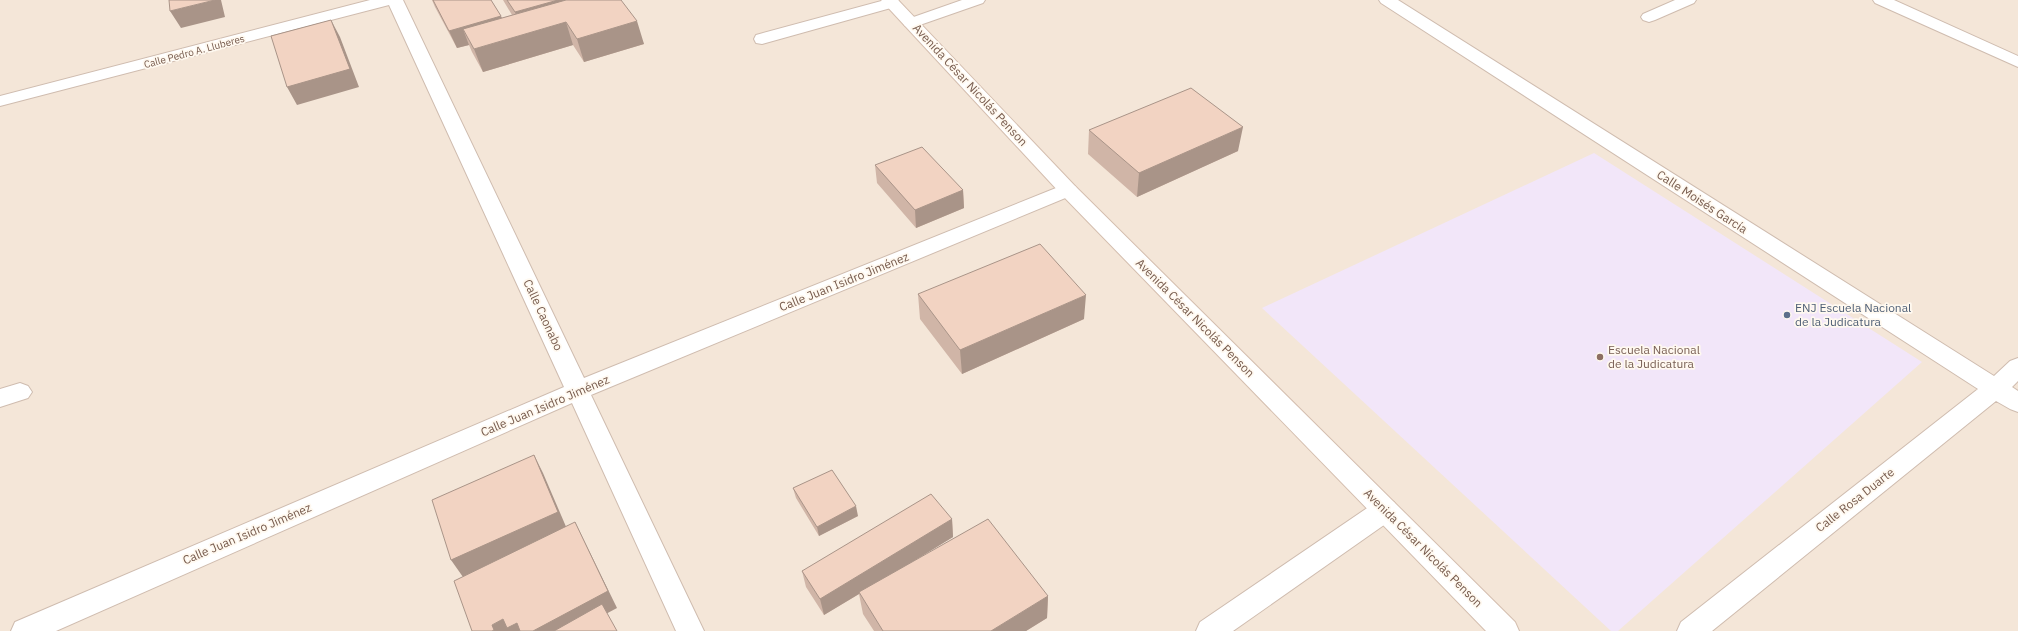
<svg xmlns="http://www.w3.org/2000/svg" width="2018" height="631" font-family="'IBM Plex Sans',sans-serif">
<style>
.residential{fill:#f4e6d8}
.education{fill:#f2e6f9}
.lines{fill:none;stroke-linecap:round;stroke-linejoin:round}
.street-casing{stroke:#cfbcaf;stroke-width:2}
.secondary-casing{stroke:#d4beaf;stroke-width:2}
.street{fill:#fff;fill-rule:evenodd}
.secondary{fill:#fff;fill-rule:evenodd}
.wall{fill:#d0b5a7}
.shaded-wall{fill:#a99488}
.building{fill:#f2d3c2;stroke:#a99488}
.service-dot{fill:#5c6f8a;stroke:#fff9f0;stroke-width:1.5}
.education-dot{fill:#8d6e63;stroke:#fff9f0;stroke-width:1.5}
.labels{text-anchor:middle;stroke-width:3.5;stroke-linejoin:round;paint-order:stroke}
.far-street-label{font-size:10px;fill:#775b4d;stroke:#fff9f0}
.street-label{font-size:12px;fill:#775b4d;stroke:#fff9f0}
.service-label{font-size:12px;fill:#4e5e75;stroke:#fff9f0;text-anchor:start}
.education-label{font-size:12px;fill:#785e54;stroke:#fff9f0;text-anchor:start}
</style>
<rect width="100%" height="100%" fill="#fcf5ea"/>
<path class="residential" d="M0,0H2018V631H0Z"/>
<path class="education" d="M1594,153L1922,362L1618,631H1611L1262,308Z"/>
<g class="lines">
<defs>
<path id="street" d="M370,0H403L584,378L1061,186L1068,184L1075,186L1078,190L1075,194L591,395L704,631H676L572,403L56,631H11L15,622L564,387L389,5L0,106V96Z
M885,0H898L900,3L898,6L762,44L756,43L754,39L756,35Z
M962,0H985L983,3L917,26L911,28L905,26L903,23L905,20Z
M1379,0H1398L1994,376L2010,361L2018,358V381L2012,387L2018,391V412L2010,409L1996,401L1712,631H1677L1681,622L1978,389L1381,3Z
M1675,0H1696L1694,3L1655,20L1649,22L1643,20L1641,17L1643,14Z
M1873,0H1894L2018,56V67L1875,3Z
M20,383L28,386L32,392L28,398L0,407V389Z
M1385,499L1394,502L1398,510L1394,518L1233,631H1196L1200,622L1376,502Z"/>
<path id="secondary" d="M881,0H898L1075,186L1515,622L1519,631H1486L1061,194Z"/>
</defs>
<use href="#street" class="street-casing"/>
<use href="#secondary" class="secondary-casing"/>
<use href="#street" class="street"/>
<use href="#secondary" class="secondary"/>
</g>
<path class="wall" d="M432,0H491L502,18L512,15L503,0H621L644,44L584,62L573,45L483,72L472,52L469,45L457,48L435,7Z
M1089,130L1238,151L1137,197L1088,154Z
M875,165L963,190L964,208L916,228L877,183Z
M918,294L1084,319L962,374L920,319Z
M793,488L858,516L819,536L796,498Z
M952,519L953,537L907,565L1048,596L1047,618L1026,631H874L863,614L859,594L824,615L806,587L802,571Z"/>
<path class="shaded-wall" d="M215,0H221L225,17L181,28L170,11Z
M558,0H570L521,30L515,12Z
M501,16L508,34L463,29L469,45L457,48L449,31Z
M331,20L340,37L359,87L297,105L287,87Z
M637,21L644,44L584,62L577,39Z
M566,22L573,45L483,72L474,49Z
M1243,127L1238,151L1137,197L1139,173Z
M963,190L964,208L916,228L915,210Z
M1086,295L1084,319L962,374L960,350Z
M534,455L543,473L567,529L463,577L451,560Z
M856,506L858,516L819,536L817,527Z
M952,519L953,537L860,594L859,592V594L824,615L820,599Z
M575,522L617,608L574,631H533Z
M1048,596L1047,618L1026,631H991Z
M503,619L517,623L522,631H492V625Z"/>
<path class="building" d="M169,0H215L170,11Z
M433,0H491L501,16L449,31Z
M507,0H558L515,12Z
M566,0H621L637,21L577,39L566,22L474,49L463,29Z
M331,20L350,69L287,87L271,36Z
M1191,88L1243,127L1139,173L1089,130Z
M922,147L963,190L915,210L875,165Z
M1040,244L1086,295L960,350L918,294Z
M534,455L558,512L451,560L432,500Z
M832,470L856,506L817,527L793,488Z
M931,494L952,519L820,599L802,571Z
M988,519L1048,596L991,631H883L859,592Z
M575,522L608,591L533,631H520L517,623L507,628L503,619L492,625L494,630L492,631H472L454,581Z
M602,604L617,631H554Z"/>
<circle class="service-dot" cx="1787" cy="315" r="4"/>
<circle class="education-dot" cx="1600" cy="357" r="4"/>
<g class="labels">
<g class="far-street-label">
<text transform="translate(194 51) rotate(-15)" y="4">Calle Pedro A. Lluberes</text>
</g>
<g class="street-label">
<text transform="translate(970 85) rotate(47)" y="4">Avenida César Nicolás Penson</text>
<text transform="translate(1702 202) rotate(33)" y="4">Calle Moisés García</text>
<text transform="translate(844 282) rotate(-22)" y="4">Calle Juan Isidro Jiménez</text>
<text transform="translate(543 315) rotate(65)" y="4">Calle Caonabo</text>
<text transform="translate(1195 318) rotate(45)" y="4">Avenida César Nicolás Penson</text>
<text transform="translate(545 406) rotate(-23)" y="4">Calle Juan Isidro Jiménez</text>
<text transform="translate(1855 500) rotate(-38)" y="4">Calle Rosa Duarte</text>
<text transform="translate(247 534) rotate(-23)" y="4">Calle Juan Isidro Jiménez</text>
<text transform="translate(1423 548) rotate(45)" y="4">Avenida César Nicolás Penson</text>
</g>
<g class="service-label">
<text x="1795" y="312">ENJ Escuela Nacional<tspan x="1795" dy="14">de la Judicatura</tspan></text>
</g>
<g class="education-label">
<text x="1608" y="354">Escuela Nacional<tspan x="1608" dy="14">de la Judicatura</tspan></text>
</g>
</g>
</svg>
